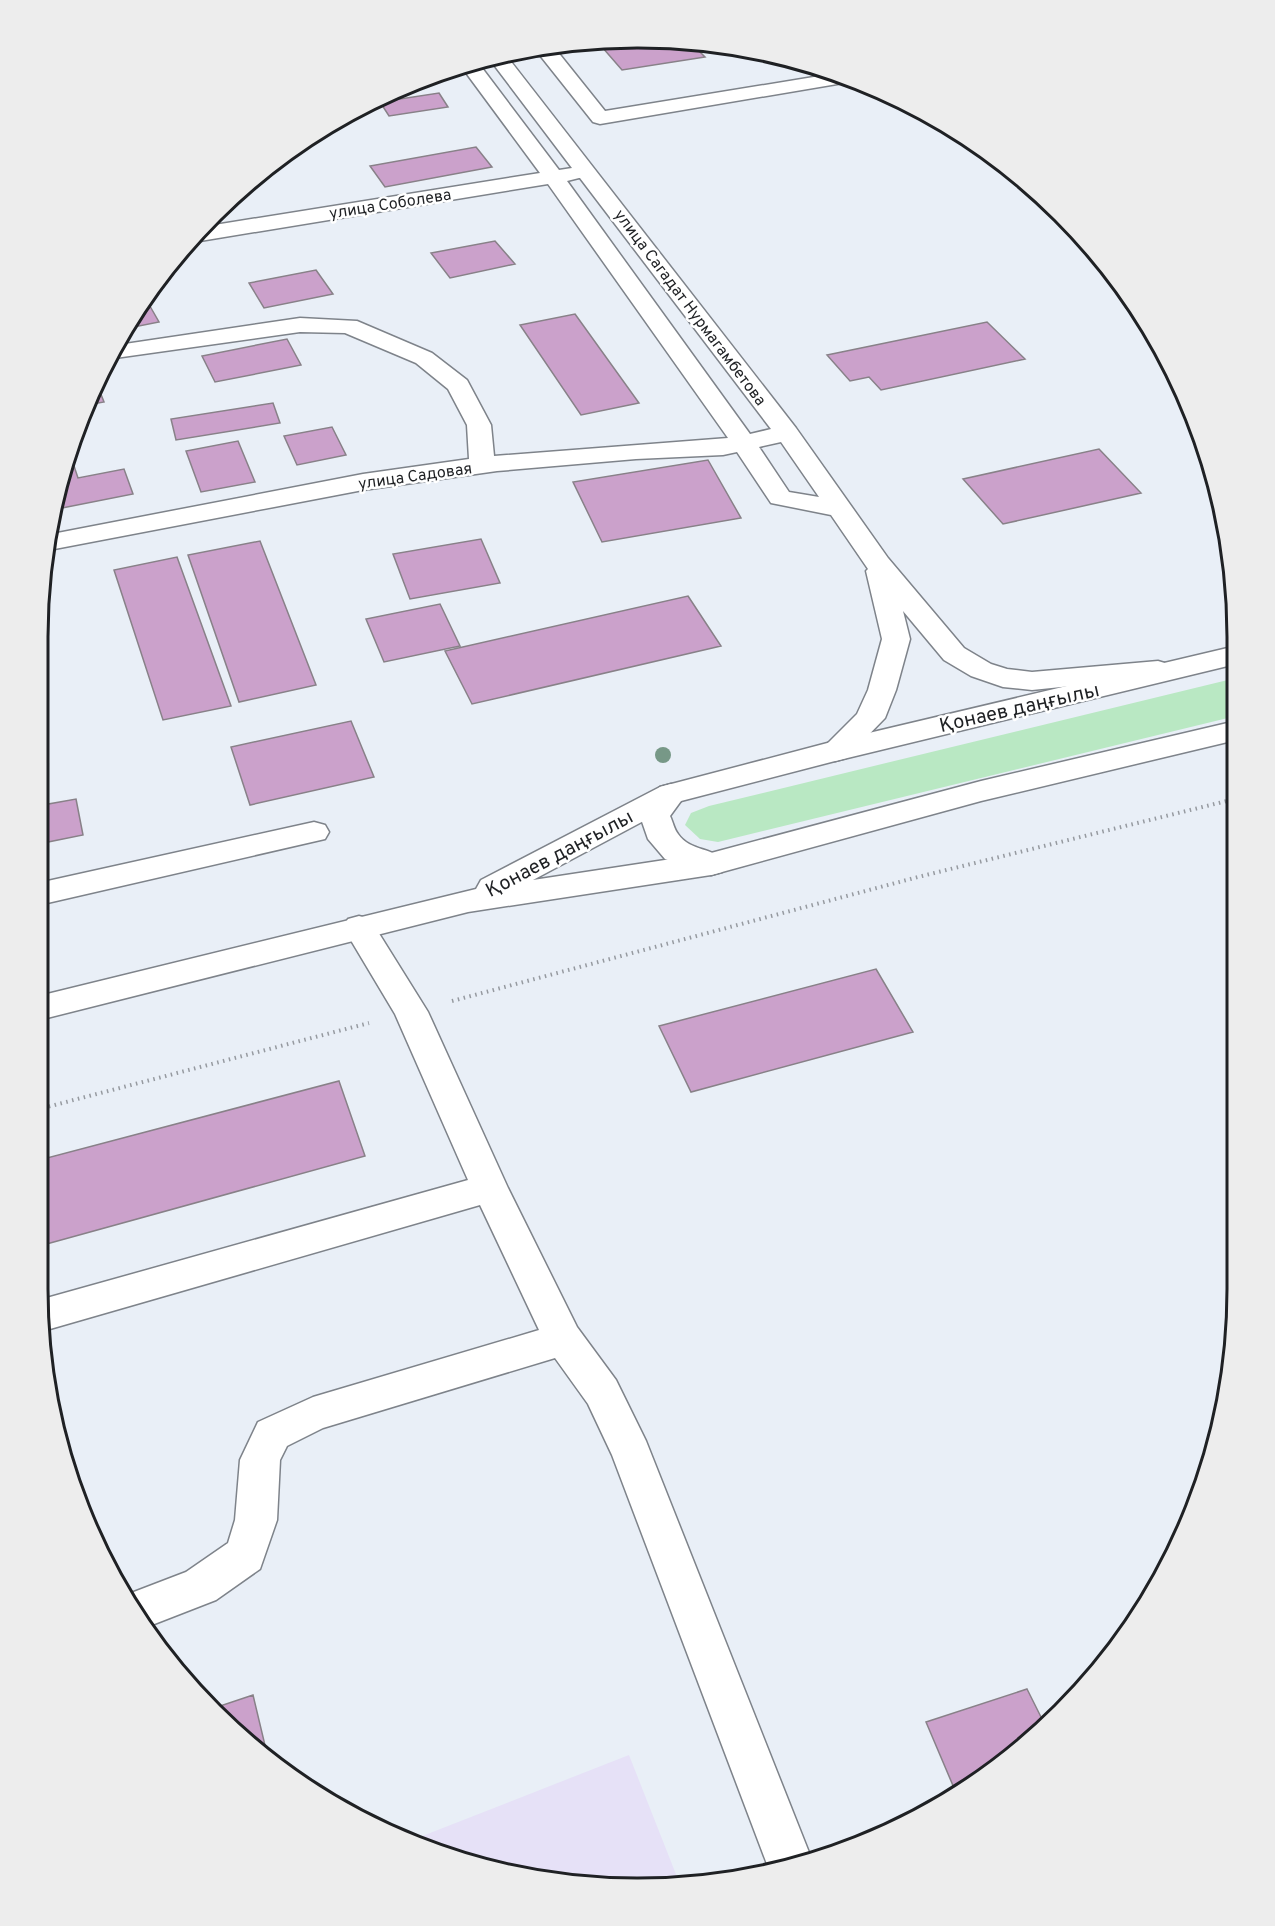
<svg xmlns="http://www.w3.org/2000/svg" width="1275" height="1926" font-family="Overpass,sans-serif">
<style>
.education{fill:#e6e1f7}
.green{fill:#b9e8c3}
.building{fill:#cba1cb;stroke:#888188;stroke-width:1.5}
.lines{fill:none;stroke-linecap:round;stroke-linejoin:round}
.minor-casing{stroke:#7e838a;stroke-width:3}
.major-casing{stroke:#7e838a;stroke-width:3}
.path{stroke:#969aa0;stroke-width:4;stroke-dasharray:1.5 4.5;stroke-linecap:butt}
.minor{fill:#fff;fill-rule:evenodd}
.major{fill:#fff;fill-rule:evenodd}
.tree{fill:#779887}
.labels{text-anchor:middle;stroke-width:5;stroke-linejoin:round;paint-order:stroke}
.far-street-label{font-size:16px;fill:#1f2124;stroke:#fff}
.street-label{font-size:20px;fill:#1f2124;stroke:#fff}
.rim{fill:none;stroke:#1f2124;stroke-width:3}
</style>
<rect width="100%" height="100%" fill="#e9eff7"/>
<path class="education" d="M629,1755L681,1887H598L483,1868L407,1842Z"/>
<path class="green" d="M1236,678V716L718,842L700,839L685,825L691,813L709,806Z"/>
<path class="building" d="M643,40L690,42L705,57L622,70L602,47Z
M439,93L448,107L389,116L380,102Z
M476,147L492,167L385,187L370,166Z
M495,241L515,264L450,278L431,253Z
M316,270L333,294L264,308L249,283Z
M147,301L159,322L129,328Z
M1135,306L1152,334L1126,308Z
M575,314L639,403L581,415L520,325Z
M987,322L1025,359L881,390L869,377L850,381L827,355Z
M287,339L301,365L215,382L202,356Z
M96,382L104,402L87,405Z
M273,403L280,423L176,440L171,419Z
M332,427L346,455L297,465L284,436Z
M238,441L255,482L201,492L186,451Z
M1099,449L1141,493L1003,524L963,479Z
M72,460L78,478L124,469L133,494L52,510L58,482L66,461Z
M708,460L741,518L602,542L573,482Z
M481,539L500,583L410,599L393,554Z
M260,541L316,685L239,702L188,555Z
M177,557L231,706L163,720L114,570Z
M688,596L721,646L472,704L445,651Z
M440,604L460,646L384,662L366,619Z
M351,721L374,777L250,805L231,747Z
M76,799L83,835L43,843V805Z
M876,969L913,1032L691,1092L659,1026Z
M339,1081L365,1156L43,1245V1159Z
M1027,1689L1045,1725L1003,1764L957,1795L926,1722Z
M253,1695L269,1762L211,1709Z"/>
<g class="lines">
<defs>
<path id="minor" d="M553,46L605,111L838,73L855,81L600,124L593,122L535,49Z
M505,54L796,428L888,558L964,648L991,664L1007,669L1032,672L1158,661L1168,664L1172,670L1168,676L1032,690L1003,687L971,676L944,660L903,611L910,639L896,690L885,718L846,758L835,761L824,758L820,751L857,714L868,690L882,639L866,571L868,569L831,515L771,503L737,452L723,455L636,459L497,471L363,490L44,551L47,535L363,474L469,459L467,425L448,389L416,363L345,333L300,332L108,359L118,345L300,318L357,321L432,353L467,380L491,425L494,456L728,438L548,184L194,242L188,240L202,227L540,173L461,66L476,60L559,170L572,168L488,57ZM579,178H580L771,429L750,434L567,181ZM781,442L819,497L789,492L759,447Z
M671,784L682,787L686,794L670,816C673,822 674,829 678,834C690,852 716,847 727,864L722,872L711,875L665,859L648,839L640,816L643,807L660,787Z
M314,822L325,825L329,832L325,839L43,904V882Z
M359,916L370,919L428,1012L508,1188L577,1327L616,1380L646,1441L812,1860L792,1868L770,1872L612,1455L588,1404L555,1358L323,1428L287,1446L280,1460L277,1520L260,1569L216,1600L144,1628L126,1595L186,1572L228,1543L235,1520L240,1460L258,1422L313,1397L539,1330L480,1205L43,1331V1299L468,1180L395,1014L343,927L348,919Z"/>
<path id="major" d="M1236,646V664L835,761L681,801L533,880L711,853L981,781L1236,721V740L981,801L711,875L468,912L43,1019V995L476,889L481,880L660,787L835,741Z"/>
</defs>
<use href="#minor" class="minor-casing"/>
<use href="#major" class="major-casing"/>
<path class="path" d="M452,1001L918,877L1235,799
M43,1108L369,1023"/>
<use href="#minor" class="minor"/>
<use href="#major" class="major"/>
</g>
<circle class="tree" cx="663" cy="755" r="8"/>
<g class="labels">
<g class="far-street-label">
<text transform="translate(390 203) rotate(-9)" y="6">улица Соболева</text>
<text transform="translate(691 307) rotate(53)" y="6">улица Сагадат Нурмагамбетова</text>
<text transform="translate(415 475) rotate(-8)" y="6">улица Садовая</text>
</g>
<g class="street-label">
<text transform="translate(1019 707) rotate(-13)" y="7">Қонаев даңғылы</text>
<text transform="translate(559 853) rotate(-28)" y="7">Қонаев даңғылы</text>
</g>
</g>
<path d="M0 0H1275V1926H0ZM637 48H638A589 589 0 0 1 1227 637V1289A589 589 0 0 1 638 1878H637A589 589 0 0 1 48 1289V637A589 589 0 0 1 637 48Z" fill="#ededed" fill-rule="evenodd"/>
<path class="rim" d="M637 48H638A589 589 0 0 1 1227 637V1289A589 589 0 0 1 638 1878H637A589 589 0 0 1 48 1289V637A589 589 0 0 1 637 48Z"/>
</svg>
